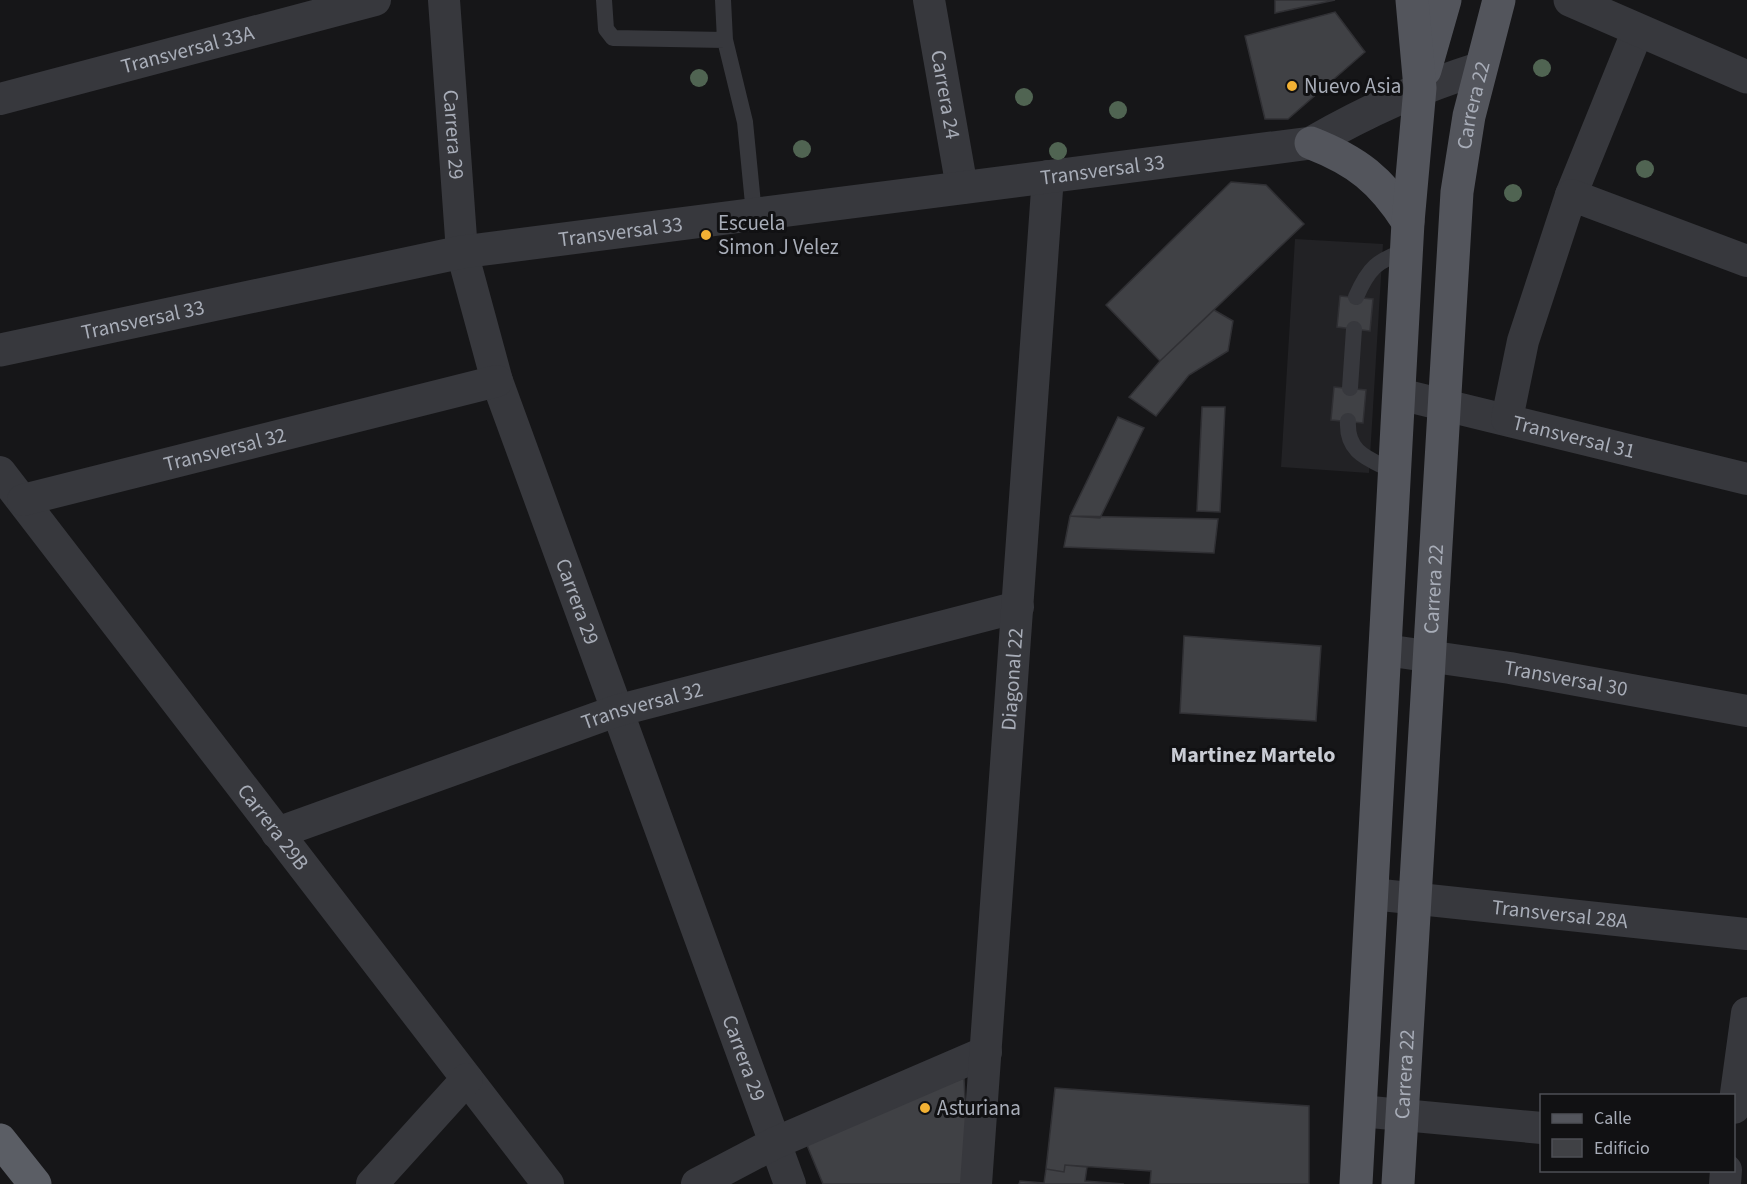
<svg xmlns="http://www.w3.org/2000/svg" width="1747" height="1184" font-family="'Source Sans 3',sans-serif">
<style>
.built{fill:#222225}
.building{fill:#404145;stroke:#303034;stroke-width:1.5}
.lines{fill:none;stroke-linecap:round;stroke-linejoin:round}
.service{stroke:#37383d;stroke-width:16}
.minor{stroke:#37383d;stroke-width:32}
.tertiary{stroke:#37383d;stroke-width:33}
.primary{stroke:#53555c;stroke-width:33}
.trunk{stroke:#5b5e65;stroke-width:33}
.tree{fill:#506452}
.poi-dot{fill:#f2b134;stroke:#111113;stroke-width:2}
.labels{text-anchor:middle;stroke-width:6;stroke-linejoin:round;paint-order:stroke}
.street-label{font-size:21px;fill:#a8adb8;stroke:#111113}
.poi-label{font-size:21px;fill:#a8adb8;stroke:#111113;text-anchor:start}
.neighbourhood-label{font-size:22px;font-weight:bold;fill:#c9ccd4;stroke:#111113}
</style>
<rect width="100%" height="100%" fill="#161618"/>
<path class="built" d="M1295,239L1383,244L1369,473L1281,467Z"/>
<path class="building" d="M1275,0H1335L1275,13Z
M1335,12L1365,52L1288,119H1265L1245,36Z
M1231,182L1266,185L1304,224L1160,361L1106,305Z
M1340,296L1373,299L1370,331L1337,327Z
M1214,310L1233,321L1228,351L1189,375L1156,416L1129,397L1160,361Z
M1334,387L1366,390L1363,423L1331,420Z
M1202,407H1225L1220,512L1197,511Z
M1118,417L1144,428L1100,518L1070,516Z
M1070,516L1218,519L1214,553L1064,547Z
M1184,636L1321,646L1316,721L1180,713Z
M964,1078L969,1184H823L804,1138Z
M1055,1088L1309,1106V1184H1150L1151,1171L1065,1165L1064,1172L1046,1169Z
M1065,1165L1087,1167L1085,1181L1124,1184H1019L1020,1181L1044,1183L1046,1169L1064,1172Z"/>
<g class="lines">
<path class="service" d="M604,0L606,29L613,38L725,40
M723,0L725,40L745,122L754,214
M1356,297C1369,267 1377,261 1407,250
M1350,388L1354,329
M1348,421C1346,454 1370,459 1395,472"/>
<g class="minor">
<path id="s1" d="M444,0L462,252L497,381L790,1184"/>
<path id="s2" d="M929,0L962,188"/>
<path id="s3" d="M0,99L375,0"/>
<path d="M1571,195L1638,30"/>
<path id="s4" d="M1399,394L1747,479"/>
<path d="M1507,419L1523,341L1571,195L1747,261"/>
<path id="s5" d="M0,472L548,1184"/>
<path id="s6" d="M23,500L497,381"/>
<path id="s7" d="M1385,650L1510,668L1747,711"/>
<path id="s8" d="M277,833L616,711L1018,607"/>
<path id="s9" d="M1372,894L1747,934"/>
<path d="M1734,1108L1747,1013"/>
<path d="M1360,1111L1542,1128"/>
<path d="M372,1184L467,1079"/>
<path d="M697,1184L775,1143L986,1052"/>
<path id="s10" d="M976,1184L1048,176"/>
<path d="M1725,1184L1726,1170"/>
</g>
<g class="tertiary">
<path d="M1570,0L1747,77"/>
<path id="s11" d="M0,350L462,252L1311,143C1369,110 1418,88 1481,68"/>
</g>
<g class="primary">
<path d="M1425,70L1445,0"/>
<path d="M1311,143C1357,161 1381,180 1408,222"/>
<path d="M1356,1184L1408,222L1420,88L1412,0"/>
<path id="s12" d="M1398,1184L1457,192L1469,116L1499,0"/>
</g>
<path class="trunk" d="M0,1140L35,1184"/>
</g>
<g class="tree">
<circle cx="1542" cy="68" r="9"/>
<circle cx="699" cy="78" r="9"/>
<circle cx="1024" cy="97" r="9"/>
<circle cx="1118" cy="110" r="9"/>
<circle cx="802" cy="149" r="9"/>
<circle cx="1058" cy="151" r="9"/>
<circle cx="1645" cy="169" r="9"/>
<circle cx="1513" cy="193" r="9"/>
</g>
<g class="poi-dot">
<circle cx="1292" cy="86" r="6"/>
<circle cx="706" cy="235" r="6"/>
<circle cx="925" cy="1108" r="6"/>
</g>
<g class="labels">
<g class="street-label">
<text dy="7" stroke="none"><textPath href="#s3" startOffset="194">Transversal 33A</textPath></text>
<text dy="7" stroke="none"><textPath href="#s2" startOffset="96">Carrera 24</textPath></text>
<text dy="7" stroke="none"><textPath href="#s12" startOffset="1082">Carrera 22</textPath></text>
<text dy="7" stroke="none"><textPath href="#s1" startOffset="135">Carrera 29</textPath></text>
<text dy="7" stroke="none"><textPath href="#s11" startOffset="1118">Transversal 33</textPath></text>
<text dy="7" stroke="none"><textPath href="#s11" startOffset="632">Transversal 33</textPath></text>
<text dy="7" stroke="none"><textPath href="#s11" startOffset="146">Transversal 33</textPath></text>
<text dy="7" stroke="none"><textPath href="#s4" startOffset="180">Transversal 31</textPath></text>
<text dy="7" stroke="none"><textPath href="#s6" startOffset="208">Transversal 32</textPath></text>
<text dy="7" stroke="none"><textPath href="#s12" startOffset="596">Carrera 22</textPath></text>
<text dy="7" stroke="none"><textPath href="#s1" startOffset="621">Carrera 29</textPath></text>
<text dy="7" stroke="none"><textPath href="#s7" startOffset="183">Transversal 30</textPath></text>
<text dy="7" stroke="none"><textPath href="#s10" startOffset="506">Diagonal 22</textPath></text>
<text dy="7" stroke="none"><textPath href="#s8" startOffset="387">Transversal 32</textPath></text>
<text dy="7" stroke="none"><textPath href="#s5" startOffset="448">Carrera 29B</textPath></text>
<text dy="7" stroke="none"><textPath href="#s9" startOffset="189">Transversal 28A</textPath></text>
<text dy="7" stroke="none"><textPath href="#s1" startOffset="1107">Carrera 29</textPath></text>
<text dy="7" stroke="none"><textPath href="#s12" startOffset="110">Carrera 22</textPath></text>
</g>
<g class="poi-label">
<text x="1304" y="93">Nuevo Asia</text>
<text x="718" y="230">Escuela<tspan x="718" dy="24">Simon J Velez</tspan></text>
<text x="937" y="1115">Asturiana</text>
</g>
<g class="neighbourhood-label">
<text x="1253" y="762">Martinez Martelo</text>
</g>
</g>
<rect x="1540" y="1094" width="195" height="78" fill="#111113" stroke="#4d4f55" stroke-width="1.5"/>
<rect x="1552" y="1114" width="30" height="9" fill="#53555c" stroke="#4d4f55" stroke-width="1.5"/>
<text x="1594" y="1124" font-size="18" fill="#a8adb8">Calle</text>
<rect x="1552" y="1139" width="30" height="18" fill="#404145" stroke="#4d4f55" stroke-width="1.5"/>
<text x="1594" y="1154" font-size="18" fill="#a8adb8">Edificio</text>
</svg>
